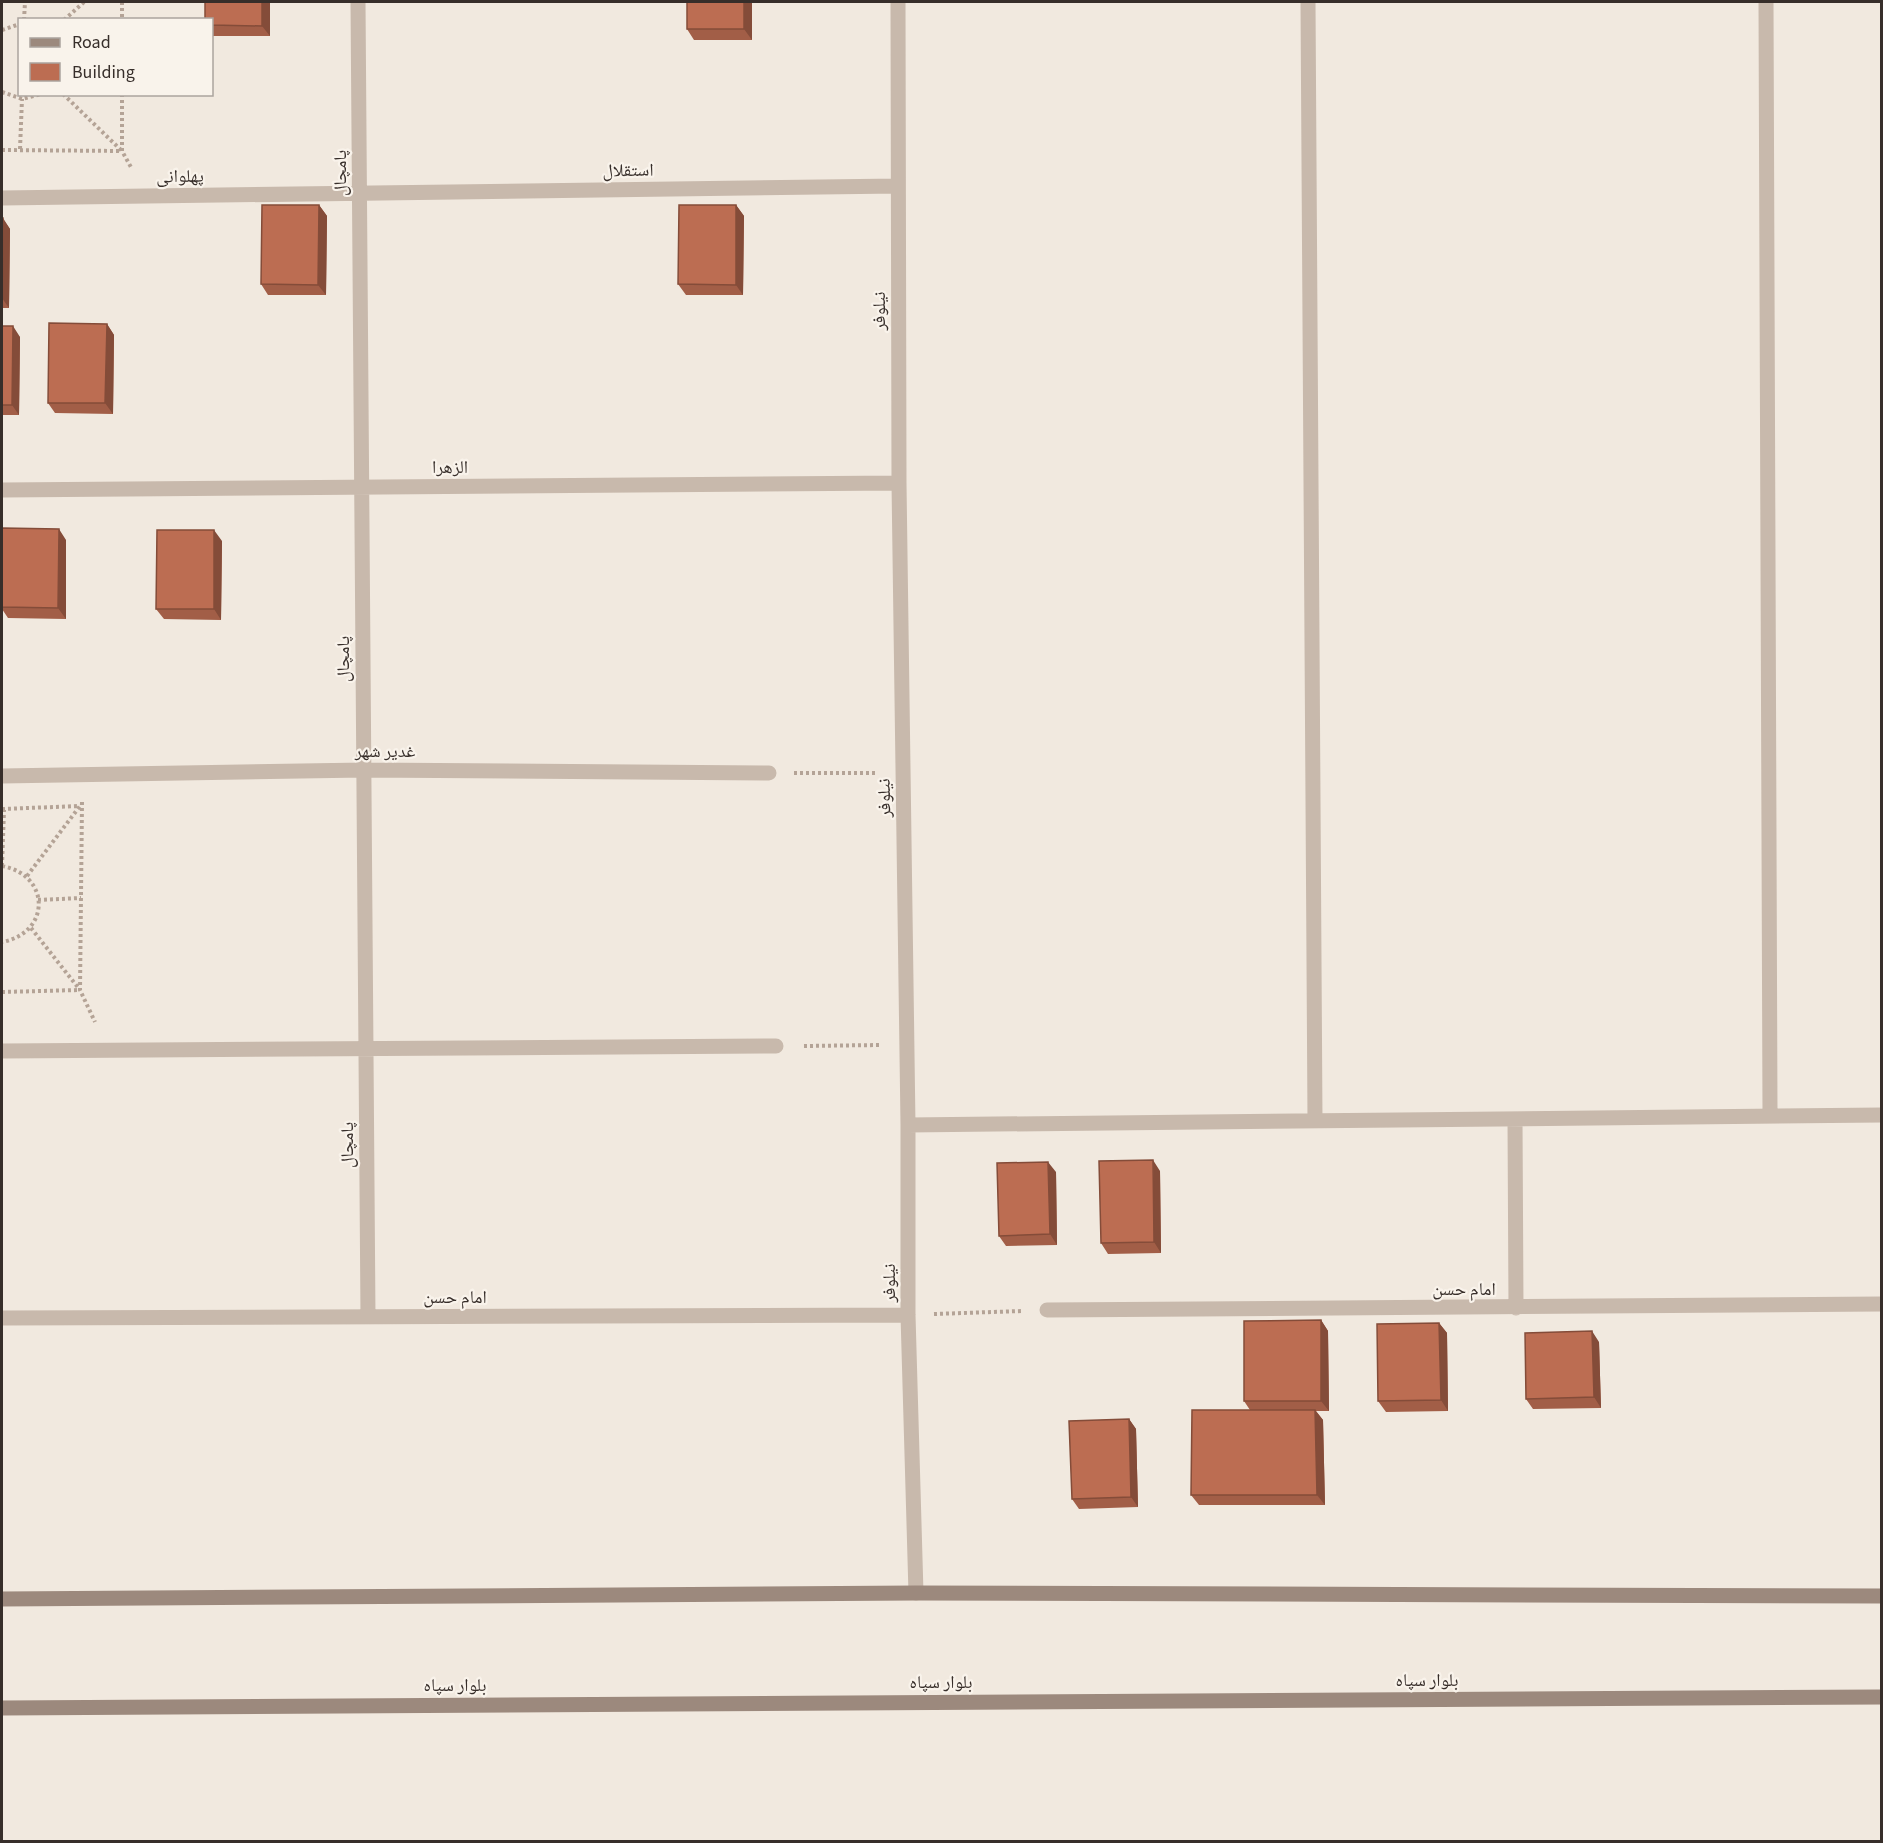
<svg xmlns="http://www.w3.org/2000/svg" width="1883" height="1843" font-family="'Source Sans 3','Noto Naskh Arabic',sans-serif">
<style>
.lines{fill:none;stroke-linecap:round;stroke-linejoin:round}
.path{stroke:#b4a396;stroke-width:4;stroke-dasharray:3 3;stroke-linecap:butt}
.minor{stroke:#c8b9ac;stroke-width:15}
.secondary{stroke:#9c897d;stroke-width:15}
.wall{fill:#a25e47}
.shaded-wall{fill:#844c39}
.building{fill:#bc6d52;stroke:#844c39;stroke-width:1.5}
.labels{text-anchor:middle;stroke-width:4.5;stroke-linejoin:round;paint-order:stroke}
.street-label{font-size:18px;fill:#372e2a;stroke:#f9f3eb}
</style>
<rect width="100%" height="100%" fill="#f1e9df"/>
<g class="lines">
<path class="path" d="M122,2V20
M24,20L25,2
M64,20L84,2
M2,30L20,24
M2,92L22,99L41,94
M63,94L122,151
M122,94V151L132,169
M20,149L22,99
M2,150L122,151
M794,773H876
M82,802L80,990L95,1022
M2,809L80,806
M2,866C51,875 51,933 2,942
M2,866L4,810
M27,876L80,806
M38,900L81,898
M31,928L80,990
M2,992L79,990
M804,1046L880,1045
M934,1314L1022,1311"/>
<path class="minor" d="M358,2L368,1317
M898,2L899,483L908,1125V1315L916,1593
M1308,2L1315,1120
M1766,2L1770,1116
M2,198L898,186
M2,490L899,483
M2,776L364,770L769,773
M2,1051L776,1046
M1515,1119L1516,1308
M908,1125L1882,1115
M1047,1310L1882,1304
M2,1318L908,1315"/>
<path class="secondary" d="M2,1599L916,1593L1882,1596
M2,1708L1882,1697"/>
</g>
<path class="wall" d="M205,2H270V36H212V20Z
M687,2H752V40H694L687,29Z
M319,205L327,216L326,295H268L261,284Z
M736,205L744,216L743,295H686L678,284Z
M2,218L10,229L9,308H2Z
M107,324L114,335L113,414L55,413L48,403Z
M2,326L20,337L19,415H2Z
M2,528L66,540V619L8,618L2,609Z
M222,541L221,620L164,619L156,609Z
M1160,1171L1161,1253L1108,1254L1101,1243Z
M1056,1172L1057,1245L1006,1246L999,1236Z
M1321,1320L1328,1331L1329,1411H1316L1323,1420L1325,1505H1199L1191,1495L1250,1410L1244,1401Z
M1439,1323L1447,1333L1448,1411L1386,1412L1378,1401Z
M1599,1342L1601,1408L1533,1409L1526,1399Z
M1129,1419L1136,1429L1138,1507L1079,1509L1072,1499Z"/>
<path class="shaded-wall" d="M262,2H270V36L262,26Z
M744,2H752V40L744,29Z
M319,205L327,216L326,295L318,285Z
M736,205L744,216L743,295L736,285Z
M3,218L10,229L9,308L2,298Z
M107,324L114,335L113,414L105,403Z
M13,326L20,337L19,415L12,405Z
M59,529L66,540V619L58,608Z
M214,530L222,541L221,620L214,609Z
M1153,1160L1160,1171L1161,1253L1154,1242Z
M1048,1162L1056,1172L1057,1245L1050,1234Z
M1321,1320L1328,1331L1329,1411L1321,1401Z
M1439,1323L1447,1333L1448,1411L1441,1400Z
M1592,1331L1599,1342L1601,1408L1594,1397Z
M1315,1410L1323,1420L1325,1505L1317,1495Z
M1129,1419L1136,1429L1138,1507L1131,1497Z"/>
<path class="building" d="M205,2H262V26L212,25V20H205Z
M687,2H744V29H687Z
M262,205H319L318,285L261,284Z
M679,205H736V285L678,284Z
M2,218H3L2,298Z
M49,323L107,324L105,403H48Z
M2,326H13L12,405H2Z
M2,528L59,529L58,608L2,607Z
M157,530H214V609H156Z
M1153,1160L1154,1242L1101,1243L1099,1161Z
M1048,1162L1050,1234L999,1236L997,1163Z
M1321,1320V1401H1244V1321Z
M1439,1323L1441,1400L1378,1401L1377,1324Z
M1592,1331L1594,1397L1526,1399L1525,1333Z
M1192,1410H1315L1317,1495H1191Z
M1129,1419L1131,1497L1072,1499L1069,1421Z"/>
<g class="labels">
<g class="street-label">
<text transform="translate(628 170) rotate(-1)" y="6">استقلال</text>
<text transform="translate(340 173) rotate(-90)" y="6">پامچال</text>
<text transform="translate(180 176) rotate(-1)" y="6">پهلوانی</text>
<text transform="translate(879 311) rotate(-90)" y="6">نیلوفر</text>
<text x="450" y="473">الزهرا</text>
<text transform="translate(343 659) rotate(-90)" y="6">پامچال</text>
<text x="385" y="757">غدیر شهر</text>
<text transform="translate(884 798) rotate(-91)" y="6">نیلوفر</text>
<text transform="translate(347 1145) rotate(-90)" y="6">پامچال</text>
<text transform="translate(889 1283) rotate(-90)" y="6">نیلوفر</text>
<text x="1464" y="1295">امام حسن</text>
<text x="455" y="1303">امام حسن</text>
<text x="1427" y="1686">بلوار سپاه</text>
<text x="941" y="1688">بلوار سپاه</text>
<text x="455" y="1691">بلوار سپاه</text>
</g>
</g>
<rect width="1883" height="1843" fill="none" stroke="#372e2a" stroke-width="6"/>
<rect x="18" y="18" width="195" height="78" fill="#f9f3eb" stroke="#aba49e" stroke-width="1.5"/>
<rect x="30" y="38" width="30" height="9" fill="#9c897d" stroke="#aba49e" stroke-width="1.5"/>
<text x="72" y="48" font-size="18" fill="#372e2a">Road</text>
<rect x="30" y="63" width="30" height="18" fill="#bc6d52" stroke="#aba49e" stroke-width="1.5"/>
<text x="72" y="78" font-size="18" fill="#372e2a">Building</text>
</svg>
